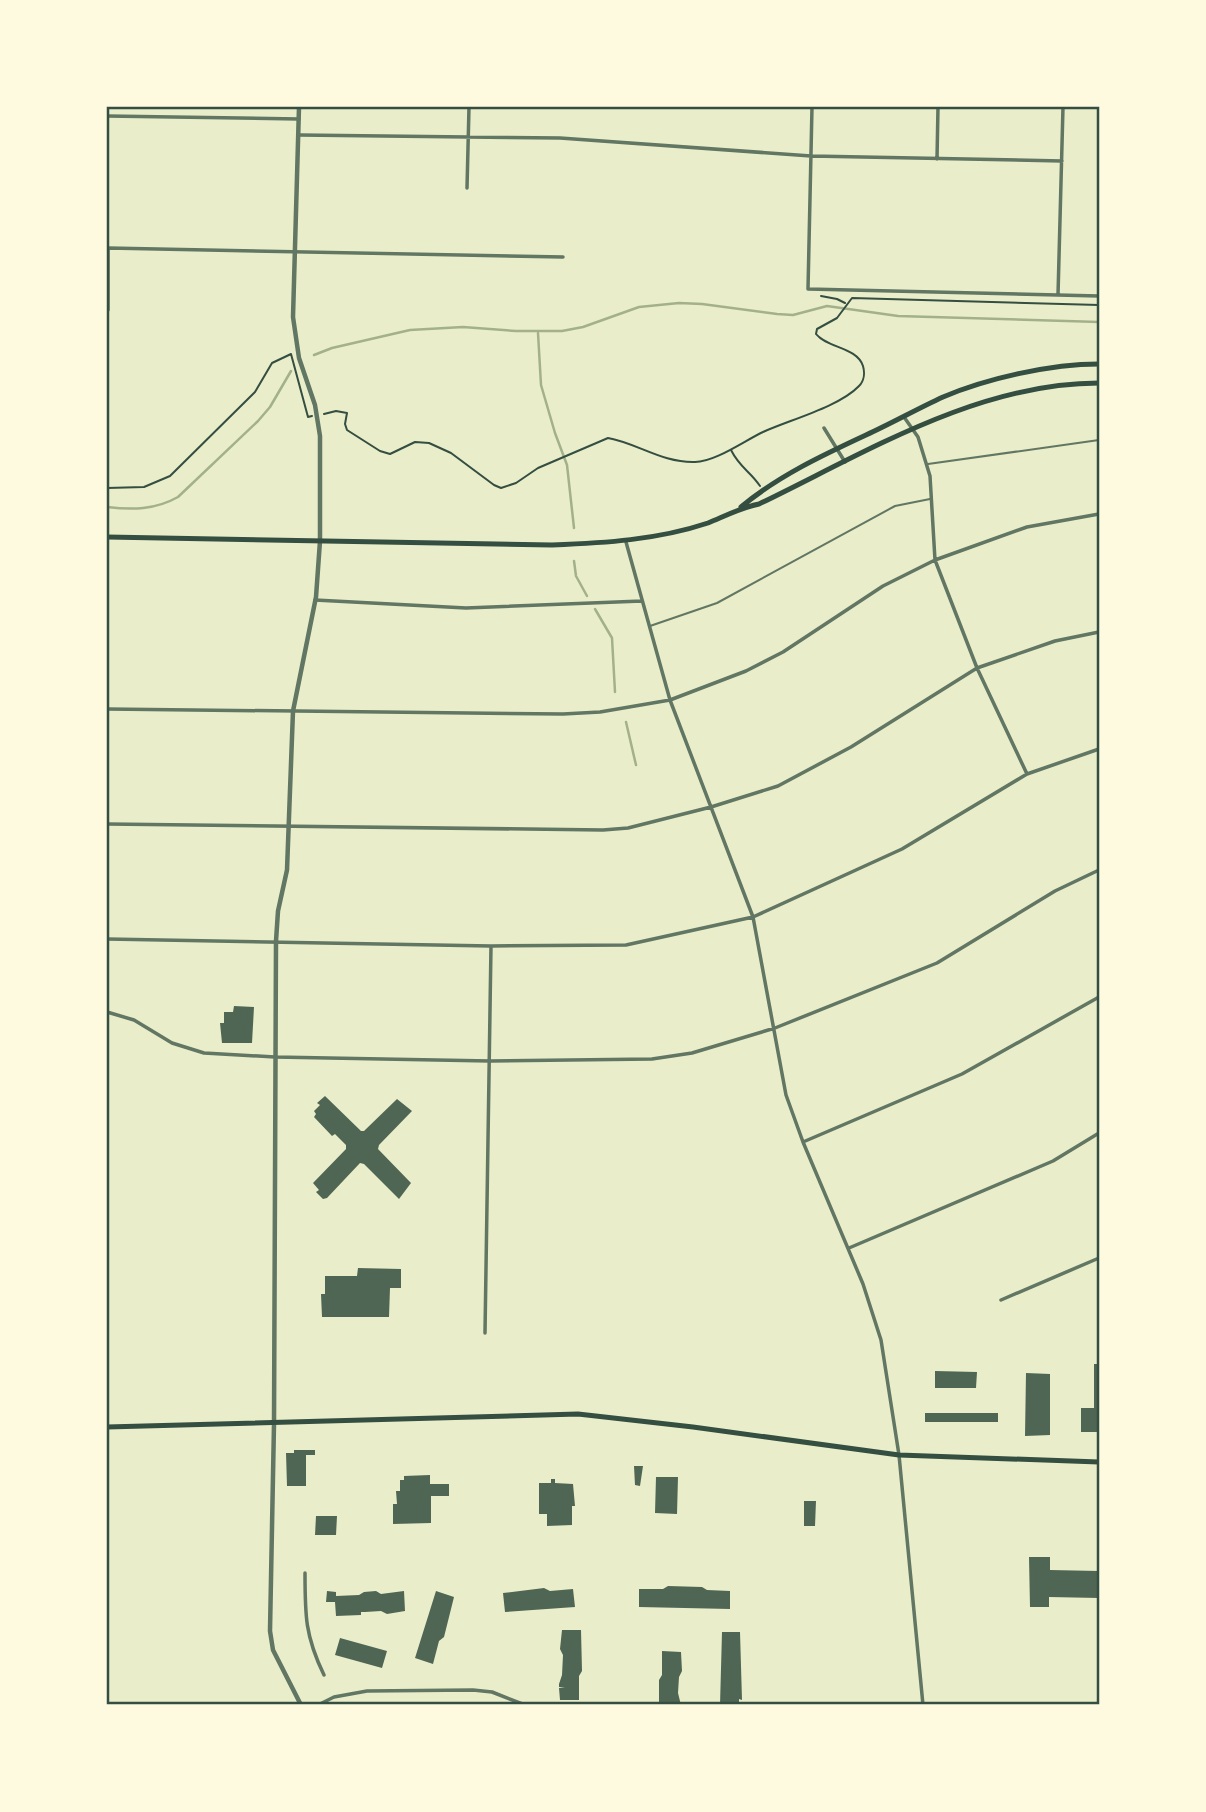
<svg xmlns="http://www.w3.org/2000/svg" width="1206" height="1812" font-family="'DM Sans',sans-serif">
<style>
.lines{fill:none;stroke-linecap:round;stroke-linejoin:round}
.stream{stroke:#a3b18a;stroke-width:2.5}
.building{fill:#4f6655}
.path{stroke:#344e41;stroke-width:2}
.service{stroke:#617663;stroke-width:2}
.minor{stroke:#617663;stroke-width:3.5}
.tertiary{stroke:#617663;stroke-width:4.5}
.secondary{stroke:#344e41;stroke-width:5}
.primary{stroke:#344e41;stroke-width:5}
.neatline{fill:none;stroke:#344e41;stroke-width:2.5}
</style>
<rect width="100%" height="100%" fill="#e9edc9"/>
<g class="lines">
<path class="stream" d="M538,333L541,385L555,433L567,465L574,528
M314,355L332,348L410,330L463,327L516,331H562L583,327L639,307L679,303L702,304L777,314L793,315L827,306L898,316L1099,322
M107,507C132,510 155,510 178,497L258,421L270,407L291,371
M574,561L576,576L587,596
M595,609L612,638L615,692
M626,722L636,765"/>
</g>
<path class="building" d="M234,1006L254,1007L252,1043H222L220,1023H224V1012H233Z
M325,1096L361,1131H364L397,1099L412,1111L379,1145L378,1149L411,1183L399,1199L364,1164L360,1163L327,1198L323,1199L316,1192L319,1190L313,1183L346,1149V1145L335,1134L332,1136L314,1117L316,1114L314,1111L320,1105L317,1103Z
M358,1268L401,1269V1288H390L389,1317H322L321,1294H325V1276H357Z
M1094,1364H1099V1432H1081V1408H1094Z
M935,1371L977,1372L976,1388H935Z
M1026,1373L1050,1374V1435L1025,1436Z
M925,1413H998V1422H925Z
M294,1450H315V1455H306V1486H287L286,1453H294Z
M634,1466H643L640,1486L635,1485Z
M430,1475V1484H449V1496H431V1523L393,1524V1504H397L396,1491H400V1480H404V1476Z
M656,1477H678L677,1514L655,1513Z
M551,1479H555V1483L573,1484L575,1506H572V1525L547,1526V1514H539V1483H551Z
M804,1501H816L815,1526H804Z
M316,1516H337L336,1535H315Z
M1029,1557H1050V1570L1099,1571V1598L1049,1597V1607H1030Z
M668,1586L702,1587L707,1590L730,1591V1609L639,1607V1589H663Z
M544,1588L550,1591L573,1589L575,1607L505,1612L503,1593Z
M327,1591L336,1592V1596L359,1595L364,1592L376,1591L381,1594L404,1591L405,1611L387,1614L381,1611L365,1612H361V1615L336,1616L335,1602H326Z
M436,1591L454,1597L444,1637L439,1641L433,1664L415,1658Z
M562,1630H581L582,1671L579,1676V1700H560L559,1688H565L559,1687V1684L562,1675L563,1655L560,1649Z
M722,1632H740L742,1700L739,1699V1705H720Z
M340,1638L387,1651L382,1668L335,1655Z
M662,1651L681,1652L682,1671L679,1677L678,1693L681,1705H659V1680L662,1675Z"/>
<g class="lines">
<path class="path" d="M821,296L837,299L845,303
M324,414L336,411L347,413L345,424L347,430L380,451L390,454L415,442L429,443L451,453L494,485L501,488L516,483L538,468L608,438C637,443 662,463 695,462C715,462 744,441 763,432C789,420 839,407 859,386C864,381 865,373 863,366C857,347 827,348 816,334L817,329L837,318L852,298L1099,305
M731,450C740,468 750,471 760,486
M107,488L144,487L170,476L255,392L272,363L291,354L308,417L312,416"/>
<path class="service" d="M928,464L1099,440
M650,626L717,603L895,506L930,499"/>
<path class="minor" d="M812,107L808,289L1099,296
M107,116L299,119
M299,135L560,138L811,156L1062,161
M937,159L938,107
M467,188L469,107
M1058,295L1063,107
M108,310V248L563,257
M904,417L918,437L930,476L935,560L977,668L1027,774
M824,428L845,462
M626,542L670,700L753,917L786,1095L803,1142L863,1284L881,1340L899,1455L923,1705
M315,600L466,608L642,601
M107,709L563,714L600,712L670,700L746,671L783,652L883,586L935,560L1027,527L1099,514
M107,824L603,830L628,828L711,807L778,786L851,747L977,668L1055,641L1099,632
M107,939L491,946L626,945L753,917L902,849L1027,774L1099,749
M107,1012L134,1020L172,1043L204,1053L275,1057L490,1061L652,1059L692,1053L775,1028L937,963L1055,891L1099,870
M803,1142L962,1074L1099,997
M849,1248L1053,1161L1099,1133
M1001,1300L1099,1258
M485,1333L491,946
M305,1573C305,1615 305,1636 324,1675
M318,1705L334,1697L367,1691L473,1690L492,1692L525,1705"/>
<path class="tertiary" d="M299,107L293,317L299,358L315,405L320,436V541L316,597L293,711L287,870L278,911L276,941L274,1424L270,1631L273,1650L301,1705"/>
<path class="secondary" d="M741,507C778,476 823,455 866,435C892,423 917,409 943,397C988,378 1051,364 1099,364
M107,537L552,545C604,543 657,540 708,523C725,516 740,508 759,504C865,453 977,383 1099,383"/>
<path class="primary" d="M107,1427L578,1414L693,1427L899,1455L1099,1462"/>
</g>
<rect width="1206" height="1812" fill="none" stroke="#fefae0" stroke-width="217"/>
<rect x="108" y="108" width="990" height="1595" class="neatline"/>
</svg>
